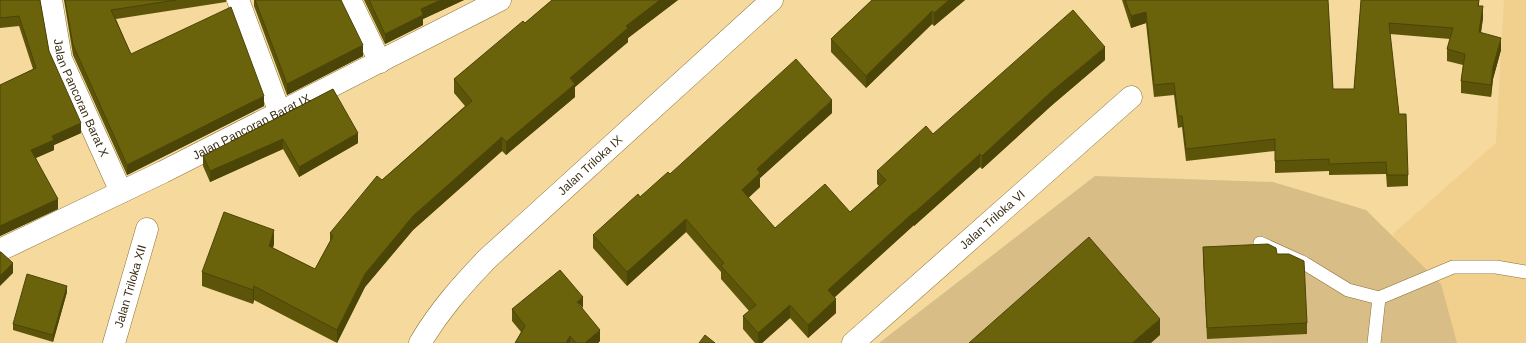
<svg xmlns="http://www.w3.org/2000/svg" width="1526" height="343" font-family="Helvetica,sans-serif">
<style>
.built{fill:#f1cf8c}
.park{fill:#d8bd86}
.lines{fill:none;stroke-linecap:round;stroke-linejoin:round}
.lane-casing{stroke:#8b7036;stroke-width:14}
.street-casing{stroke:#8b7036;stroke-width:23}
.lane{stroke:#fff;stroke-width:13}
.street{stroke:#fff;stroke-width:22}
.wall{fill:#5c5509}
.shaded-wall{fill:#4b4508}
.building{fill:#6b630b;stroke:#4b4508}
.labels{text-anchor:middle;stroke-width:4;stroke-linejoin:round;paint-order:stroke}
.street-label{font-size:12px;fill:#3b2f17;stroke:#fdfdfd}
</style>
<rect width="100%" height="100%" fill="#f6d99d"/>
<path class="built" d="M1504,0H1526V343H1441L1393,234L1496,143Z"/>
<path class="park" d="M1095,176L1273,182L1366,210L1441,284L1457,343H879Z"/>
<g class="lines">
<defs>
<path id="lane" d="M1260,243L1304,263L1348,290L1379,298L1453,267H1496L1526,272
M1374,343L1379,298"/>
<g id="street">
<path id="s1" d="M51,0L61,59L121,192"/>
<path d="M238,0L280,113"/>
<path d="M350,0L380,62"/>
<path id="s2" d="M0,250L163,172L500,0"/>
<path id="s3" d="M114,343L147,229"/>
<path id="s4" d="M420,343C439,311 461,286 487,259L772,0"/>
<path id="s5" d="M853,343L1131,97"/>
</g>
</defs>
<use href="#lane" class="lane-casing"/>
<use href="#street" class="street-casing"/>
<use href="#lane" class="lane"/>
<use href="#street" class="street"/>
</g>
<path class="wall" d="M0,0H40L49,51L81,133L54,145V150L36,158L58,209L0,236V85L33,69L19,26L0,28Z
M64,0H226V2L116,19L131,54L264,106L127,175L73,55Z
M254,0H341L363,56L287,95L254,6Z
M364,0H464L423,19V25L385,44Z
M552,0H678L628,38V42L575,87V97L506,155L502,151L413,230L365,287L337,343L254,300L253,304L202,286V272L274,244L273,248L315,269L330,241V233L382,180L465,106L454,93V79L525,23Z
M872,0H965L934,26L932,24L866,88L831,52V39Z
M1122,0H1328L1333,89H1354L1361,0H1479V6L1483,18L1481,33L1501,50L1493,79L1491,97L1461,93V81L1463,65L1447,61V49L1450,39L1390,34L1399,114L1408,175V186L1387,187L1386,174L1329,175V171L1275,173V151L1186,161L1182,127L1178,128L1174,95L1154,97L1146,23L1131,28Z
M1105,60L1051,106L982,169L980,167L914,226V225L834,298L836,313L808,338L790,318L762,343H755L743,329V316L749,311L721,279V272L686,232L627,286L593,248V235L640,197L670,174L832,113L760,178V187L748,198L775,228L850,212L879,186L877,184V171L933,134Z
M333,89L358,143L299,177L283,149L210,182L203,166V156Z
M1203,247L1277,254L1307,323V334L1207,339L1203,259Z
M67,292L53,342L13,330V324Z
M582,308L600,341L598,343H515L521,332L512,321V309Z"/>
<path class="shaded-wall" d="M441,0H464L423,19V25L385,44V34L421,9Z
M660,0H678L628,38V42L575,87V97L506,155V142L570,78L626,26Z
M949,0H965L934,26V13Z
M1483,6V18L1479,44V32Z
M932,11V24L866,88V76Z
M1146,12V23L1131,28V16Z
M1501,38V50L1493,79L1491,97V85L1493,67Z
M363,45V56L287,95V84Z
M1105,47V60L1051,106L982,169V156L1051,92Z
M264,96V106L127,175V165Z
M832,100V113L760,178V187L742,204V190L757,169Z
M81,123V133L54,145V150L31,160V150L52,136Z
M358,133V143L299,177V167Z
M502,137V151L413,230L365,287L337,343V330L365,274L413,216Z
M283,139V149L210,182V171Z
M980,154V167L914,226V213Z
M58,199V209L0,236V226Z
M914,212V225L828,303V290Z
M686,219V232L627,286V272Z
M274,230V244L269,260V246Z
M13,263V273L0,286V276Z
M67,286V292L53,342V335Z
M254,286V300L253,304V290Z
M583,297V308L577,302Z
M836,299V313L808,338V325Z
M790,305V318L762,343H758V333Z
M1160,319V335L1151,343H1132Z
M600,330V341L598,343H585Z
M570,336V343H566Z"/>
<path class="building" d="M0,0H40L49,51L81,123L52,136L54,140L31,150L58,199L0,226V85L36,68L19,16L0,18Z
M65,0H176L111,10L131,54L231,7L264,96L127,165L73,45Z
M255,0H341L363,45L287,84Z
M369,0H441L421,9L423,15L385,34Z
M552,0H660L626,26L628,28L570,78L575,84L506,142L502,137L413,216L365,274L337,330L254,286L253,290L202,272L224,212L274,230L269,246L315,269L333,236L330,233L377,176L382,180L472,101L454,79L523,21L525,23Z
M872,0H949L934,13L932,11L866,76L831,39Z
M1125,0H1328L1333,89H1354L1361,0H1479L1478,6H1483L1479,32L1501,38L1493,67L1491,85L1461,81L1465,54L1447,49L1453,28L1389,23L1399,114H1406L1408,175H1387L1386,162L1329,164V159L1275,161V139L1186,149L1182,116H1178L1174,83L1154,85L1146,12L1131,16Z
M1073,10L1105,47L1051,92L982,156L980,154L914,213V212L828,290L836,299L808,325L790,305L758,333L743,316L756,305L721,266L724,263L686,219L627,272L593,235L638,194L640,197L668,172L670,174L796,59L832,100L757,169L760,173L742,190L775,228L825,184L850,212L886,180L877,171L926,126L933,134Z
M333,89L358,133L299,167L283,139L210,171L203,156Z
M1089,237L1160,319L1132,343H969Z
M1268,244L1276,248L1277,254H1289L1304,261L1307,323L1207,328L1203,247Z
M0,252H1L13,263L0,276Z
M560,270L583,297L577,302L600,330L585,343H576L570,336L566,343H515L525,326L512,309Z
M27,274L67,286L53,335L13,324Z
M705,335L715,343H699Z"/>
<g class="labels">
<g class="street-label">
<text dy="4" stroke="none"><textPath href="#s1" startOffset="103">Jalan Pancoran Barat X</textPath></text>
<text dy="4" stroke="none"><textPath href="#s2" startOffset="280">Jalan Pancoran Barat IX</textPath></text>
<text dy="4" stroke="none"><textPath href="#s4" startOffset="247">Jalan Triloka IX</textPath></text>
<text dy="4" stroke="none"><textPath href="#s5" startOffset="186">Jalan Triloka VI</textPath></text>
<text dy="4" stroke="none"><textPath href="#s3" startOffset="59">Jalan Triloka XII</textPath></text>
</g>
</g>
</svg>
